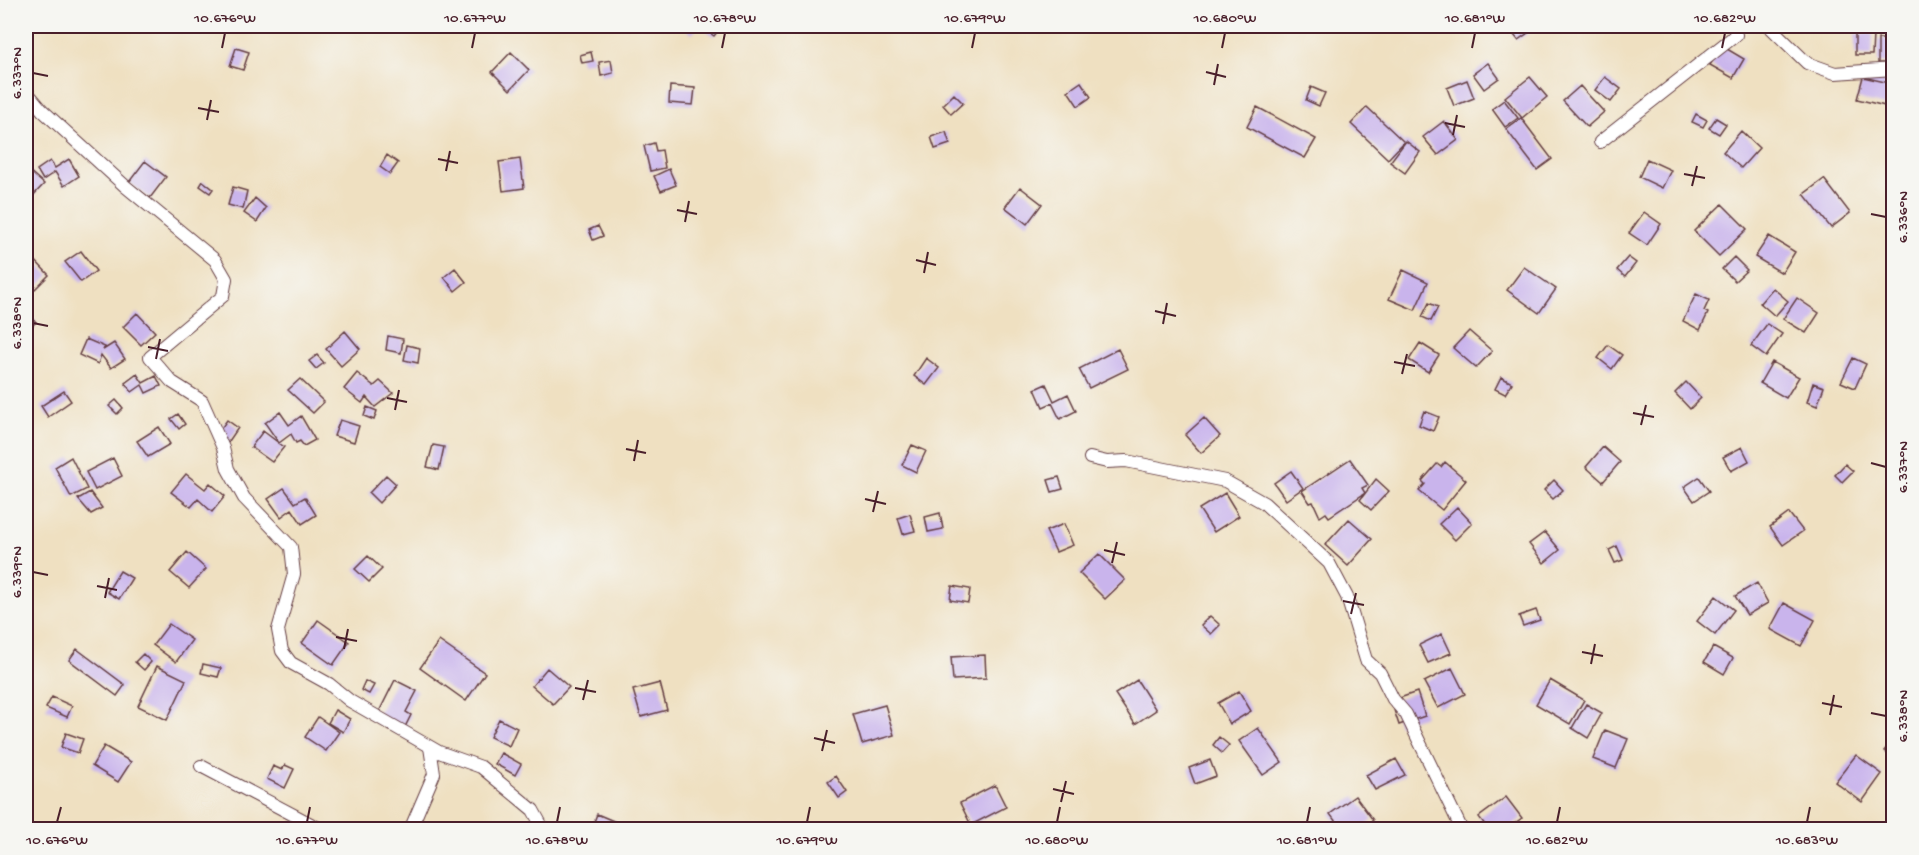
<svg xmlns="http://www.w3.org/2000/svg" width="1919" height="855" font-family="'Gochi Hand',sans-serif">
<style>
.building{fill:#c9b4ec}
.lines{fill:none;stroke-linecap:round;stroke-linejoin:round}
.street-casing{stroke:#633c42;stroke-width:14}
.street{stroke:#fff;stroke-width:12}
.ticks{fill:none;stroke:#4a1f2b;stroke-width:2}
.neatline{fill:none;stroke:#4a1f2b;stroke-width:2}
.ticks-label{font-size:15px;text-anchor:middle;fill:#4a1f2b}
</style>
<rect width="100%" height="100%" fill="#f6f6f2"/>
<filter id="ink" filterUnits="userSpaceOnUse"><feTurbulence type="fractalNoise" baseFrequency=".0167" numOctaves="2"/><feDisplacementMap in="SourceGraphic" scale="12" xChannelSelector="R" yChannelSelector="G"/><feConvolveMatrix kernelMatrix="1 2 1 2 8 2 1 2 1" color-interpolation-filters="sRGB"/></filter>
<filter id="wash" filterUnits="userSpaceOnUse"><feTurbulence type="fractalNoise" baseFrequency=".008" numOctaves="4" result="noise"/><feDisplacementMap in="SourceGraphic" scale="24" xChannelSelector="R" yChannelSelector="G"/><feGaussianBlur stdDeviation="1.35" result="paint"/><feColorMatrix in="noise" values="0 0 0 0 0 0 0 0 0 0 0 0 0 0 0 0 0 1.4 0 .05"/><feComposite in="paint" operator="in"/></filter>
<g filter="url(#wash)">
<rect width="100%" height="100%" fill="#efe0c1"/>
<g id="blocks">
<path class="building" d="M682,26H699L692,34Z
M707,26H722L714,36L705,29Z
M1507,26H1538L1518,40Z
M1855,34H1873L1872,55H1855Z
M1878,39H1891V63H1878Z
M1722,46L1744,59L1733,78L1710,65Z
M236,48L249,52L243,70L230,66Z
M511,52L529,70L510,90L492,72Z
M591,52L593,61L582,63L580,55Z
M611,60L613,73L601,76L599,62Z
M1488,63L1499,78L1484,89L1473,74Z
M1530,77L1547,97L1522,118L1505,97Z
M1605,77L1621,89L1611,102L1595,90Z
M1863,77L1894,84L1889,107L1857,99Z
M1467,80L1474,98L1454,106L1447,88Z
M1081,82L1091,97L1078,106L1068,91Z
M670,86L695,88L693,105L669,103Z
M1580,86L1604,112L1587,127L1563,101Z
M1311,87L1325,93L1319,106L1306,100Z
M954,94L963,103L951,114L943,105Z
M1504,100L1518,118L1505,127L1492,109Z
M1257,107L1316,139L1305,158L1247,127Z
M1367,107L1404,142L1388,159L1351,124Z
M1696,114L1707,120L1703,127L1692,122Z
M1521,118L1552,159L1537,170L1506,129Z
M1716,118L1726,124L1719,134L1709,128Z
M1444,121L1458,140L1438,155L1423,137Z
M1741,131L1759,148L1741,168L1723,152Z
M946,132L950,144L935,149L931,137Z
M1406,141L1420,152L1405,173L1390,162Z
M654,143L656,151L662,150L665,168L650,171L644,146Z
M387,155L398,163L390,174L380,167Z
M69,159L79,176L64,186L55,172L43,180L37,170L50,161L55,168Z
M520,159L524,188L503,191L499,162Z
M1647,159L1671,170L1662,188L1639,177Z
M145,161L166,177L150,198L129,182Z
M27,169L44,184L29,200L34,211L26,215Z
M669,169L676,185L661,191L654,176Z
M1824,179L1850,213L1831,228L1804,194Z
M203,181L213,189L210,193L200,186Z
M233,187L247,191L243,209L228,205Z
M1020,187L1042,204L1027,224L1005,207Z
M255,198L266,208L257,222L244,213Z
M1722,204L1747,229L1719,256L1694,231Z
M1644,212L1661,224L1647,245L1629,233Z
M598,226L603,236L593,240L589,230Z
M1769,236L1795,252L1782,273L1755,257Z
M81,251L96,271L81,282L65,262Z
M29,254L49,275L26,298V257Z
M1628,257L1636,263L1625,277L1617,270Z
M1734,257L1747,270L1735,281L1722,269Z
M1524,267L1556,289L1539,313L1507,290Z
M455,268L466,282L455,291L444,277Z
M1403,270L1428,282L1415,310L1389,299Z
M1773,288L1788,301L1775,316L1760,303Z
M1696,294L1709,300L1704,311L1708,313L1700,330L1683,321Z
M1797,298L1819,313L1806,333L1783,319Z
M1429,303L1438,307L1431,321L1422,317Z
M26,312L36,322L26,332Z
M137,313L155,332L141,345L123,327Z
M1767,324L1782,334L1766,357L1751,346Z
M345,331L360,349L341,366L326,349Z
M1469,331L1492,351L1476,368L1453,348Z
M388,336L403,339L401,353L386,350Z
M86,339L105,347L103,350L114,343L125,359L111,368L101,355L98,364L79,355Z
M1420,343L1439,355L1428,372L1409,360Z
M407,345L420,348L418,363L404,360Z
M1608,345L1622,355L1612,369L1598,358Z
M1118,349L1128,369L1089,388L1079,369Z
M317,355L324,363L316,369L309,361Z
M926,358L939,368L926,385L914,376Z
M1853,358L1866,364L1855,388L1841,382Z
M1772,362L1799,377L1786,398L1760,383Z
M357,373L374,386L380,381L393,393L375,407L366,397L362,403L344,389Z
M137,374L143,383L156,376L161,386L146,393L142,385L132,392L125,383Z
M1501,377L1512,383L1505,394L1495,389Z
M300,379L324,402L313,413L288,390Z
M1686,382L1701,398L1690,409L1675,393Z
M1813,383L1824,387L1817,406L1807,402Z
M1046,384L1054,401L1068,394L1076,411L1060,419L1052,403L1043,407L1035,389Z
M64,391L71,401L48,417L41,406Z
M116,400L123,408L117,414L109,406Z
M367,407L377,411L374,420L364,416Z
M1424,411L1439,417L1433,431L1419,425Z
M280,412L289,425L301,416L315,440L304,446L300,441L296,443L291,434L279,443L265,423Z
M178,414L185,424L179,429L171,419Z
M1204,418L1220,436L1201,453L1185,435Z
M227,420L238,428L225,447L214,438Z
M340,420L359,426L354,442L334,436Z
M159,427L170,444L148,457L137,441Z
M263,431L284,447L272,462L251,447Z
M433,445L444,447L439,470L427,467Z
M912,445L926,451L916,472L902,465Z
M1603,447L1620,462L1603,482L1586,467Z
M1742,447L1749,461L1731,471L1723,457Z
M71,457L87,489L71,497L55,467Z
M113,458L122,476L95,490L86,472Z
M1350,459L1368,485L1362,488L1365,493L1329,517L1326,513L1320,517L1313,502L1310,503L1302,491Z
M1445,462L1466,480L1442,510L1419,491L1425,484L1422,481L1437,464L1441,467Z
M1845,464L1853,471L1842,482L1835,475Z
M1291,471L1303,488L1286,500L1274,483Z
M186,474L205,489L210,483L225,496L212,512L198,499L191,507L171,492Z
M386,475L396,484L379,503L369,493Z
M1059,477L1063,489L1052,492L1048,480Z
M1699,477L1709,491L1694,501L1684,487Z
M1376,479L1389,491L1371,510L1360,500Z
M1554,480L1563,490L1553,499L1544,490Z
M284,488L295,503L305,497L316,515L302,524L292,509L281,517L268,499Z
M90,492L102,508L91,514L78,499Z
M1225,493L1239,516L1214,532L1199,509Z
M1457,507L1472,523L1455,540L1439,524Z
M940,513L943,529L928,532L925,517Z
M1789,513L1803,531L1783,545L1770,527Z
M910,514L915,531L903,534L898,518Z
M1349,519L1372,539L1348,566L1325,545Z
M1064,524L1073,545L1056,552L1046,531Z
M1545,532L1560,550L1544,563L1529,544Z
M1617,546L1623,560L1615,563L1609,550Z
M187,552L206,569L189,588L170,572Z
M1099,554L1125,580L1105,599L1079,573Z
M368,556L382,569L369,582L355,569Z
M120,571L132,578L119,599L107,592Z
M1757,583L1768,603L1747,615L1735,596Z
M952,586L970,589L968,603L950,600Z
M1716,596L1734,610L1715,635L1697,621Z
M1784,603L1815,620L1801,646L1770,629Z
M1536,610L1540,620L1523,626L1519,616Z
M1210,616L1220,625L1211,634L1201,625Z
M318,620L349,642L333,665L302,643Z
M169,624L192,640L176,662L153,645Z
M1442,634L1451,653L1428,663L1419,645Z
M439,641L485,673L466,701L420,668Z
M1713,647L1733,658L1724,674L1704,662Z
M77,649L125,685L117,696L69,660Z
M143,654L151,662L144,670L135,662Z
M985,655L986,678L953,680L951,657Z
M203,664L221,668L218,677L201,673Z
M157,666L186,680L167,720L138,706Z
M547,668L569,687L553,704L532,686Z
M1452,668L1465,694L1438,708L1424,682Z
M395,680L417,691L406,712L411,715L403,731L376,718Z
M1137,680L1156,710L1135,724L1115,694Z
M1550,680L1584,700L1570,724L1536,704Z
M365,681L374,685L369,694L361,690Z
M660,683L667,710L641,717L633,690Z
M1239,691L1251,711L1230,724L1218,703Z
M1417,692L1425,716L1399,725L1391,701Z
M52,697L72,706L67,717L46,708Z
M1586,704L1602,713L1588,738L1572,728Z
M885,705L894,735L862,744L853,714Z
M335,710L350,719L343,732L328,723Z
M318,717L339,732L326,751L305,737Z
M499,719L517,728L509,746L490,737Z
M1258,728L1282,762L1263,775L1239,741Z
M1605,730L1628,739L1616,768L1593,759Z
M66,733L83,739L78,753L61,747Z
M1219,737L1229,745L1222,753L1213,745Z
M1894,739V759L1884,751Z
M104,746L131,762L118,782L92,766Z
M501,753L521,764L515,775L495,764Z
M1856,755L1882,774L1862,802L1835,782Z
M1396,759L1405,775L1375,790L1366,775Z
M1210,760L1216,776L1195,784L1189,768Z
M285,765L294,769L285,788L267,779L273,766L282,770Z
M836,776L847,792L839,798L828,782Z
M995,785L1006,807L971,825L960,803Z
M1355,796L1373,820L1360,830H1342L1330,814Z
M1506,797L1522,818L1505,830H1489L1479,817Z
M597,814L630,828L629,830H591Z
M137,822L148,830H132Z"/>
</g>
</g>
<g filter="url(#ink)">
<use href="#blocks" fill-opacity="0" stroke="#633c42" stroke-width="1.5"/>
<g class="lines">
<defs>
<path id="street" d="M1769,26L1807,63L1835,73L1894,69
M26,91L42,110L125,186L215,260L226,279L223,296L150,357L172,382L202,401L223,448L228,469L244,498L291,547L294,574L278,630L282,651L291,663L329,684L350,701L439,752L481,767L533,810L544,830
M1600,142L1736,35L1734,26
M1090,458L1107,462L1126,461L1225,481L1264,503L1329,563L1347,597L1366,660L1380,673L1393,699L1406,714L1462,830
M201,766L322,830
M410,830L434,774L430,747"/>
</defs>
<use href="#street" class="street-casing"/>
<use href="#street" class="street"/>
</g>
</g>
<path class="ticks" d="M222,48L225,33M472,48L475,33M722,48L725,33M972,48L975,33M1222,48L1225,33M1472,48L1475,33M1722,48L1725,33M1206,72L1226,77M33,73L48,76M1214,85L1218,64M198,108L219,112M207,120L211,100M1445,123L1465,127M1453,135L1457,115M438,159L458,163M446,171L450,151M1684,174L1705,178M1692,186L1697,166M677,210L697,214M1871,214L1886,217M685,222L689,201M916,260L936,265M924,273L928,252M1155,311L1176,316M33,323L48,326M1163,324L1167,303M148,347L168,351M156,359L160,339M1394,362L1415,366M1402,374L1407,354M387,398L407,402M395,410L399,390M1633,413L1654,417M1641,425L1646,405M626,449L646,453M634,461L638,440M1871,463L1886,467M865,499L886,504M873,512L878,491M1104,550L1125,555M1112,563L1117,542M33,572L48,575M97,586L117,590M105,598L109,578M1343,601L1364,605M1351,614L1356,593M336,637L357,641M344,649L348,629M1582,652L1603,656M1591,664L1595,644M575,688L596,692M583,700L588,680M1822,703L1842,707M1871,713L1886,716M1830,715L1834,695M814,738L835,743M822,751L827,730M1053,789L1074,794M1061,802L1066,781M57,822L61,807M307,822L310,807M557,822L560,807M807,822L810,807M1057,822L1060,807M1307,822L1310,807M1557,822L1560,807M1807,822L1810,807"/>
<rect width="1919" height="855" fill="none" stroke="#f6f6f2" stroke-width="66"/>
<rect x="33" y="33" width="1853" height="789" class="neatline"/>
<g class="ticks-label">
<text x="225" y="22">10.676°W</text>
<text x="475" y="22">10.677°W</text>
<text x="725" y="22">10.678°W</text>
<text x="975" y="22">10.679°W</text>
<text x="1225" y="22">10.680°W</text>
<text x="1475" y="22">10.681°W</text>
<text x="1725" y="22">10.682°W</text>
<text transform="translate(16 73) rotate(-90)" y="5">6.337°N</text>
<text transform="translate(1902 217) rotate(-90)" y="5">6.336°N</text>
<text transform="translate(16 323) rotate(-90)" y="5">6.338°N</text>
<text transform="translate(1902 467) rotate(-90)" y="5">6.337°N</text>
<text transform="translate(16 572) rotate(-90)" y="5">6.339°N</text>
<text transform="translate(1902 716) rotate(-90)" y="5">6.338°N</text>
<text x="57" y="844">10.676°W</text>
<text x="307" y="844">10.677°W</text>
<text x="557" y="844">10.678°W</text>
<text x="807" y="844">10.679°W</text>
<text x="1057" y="844">10.680°W</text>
<text x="1307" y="844">10.681°W</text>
<text x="1557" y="844">10.682°W</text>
<text x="1807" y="844">10.683°W</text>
</g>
</svg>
